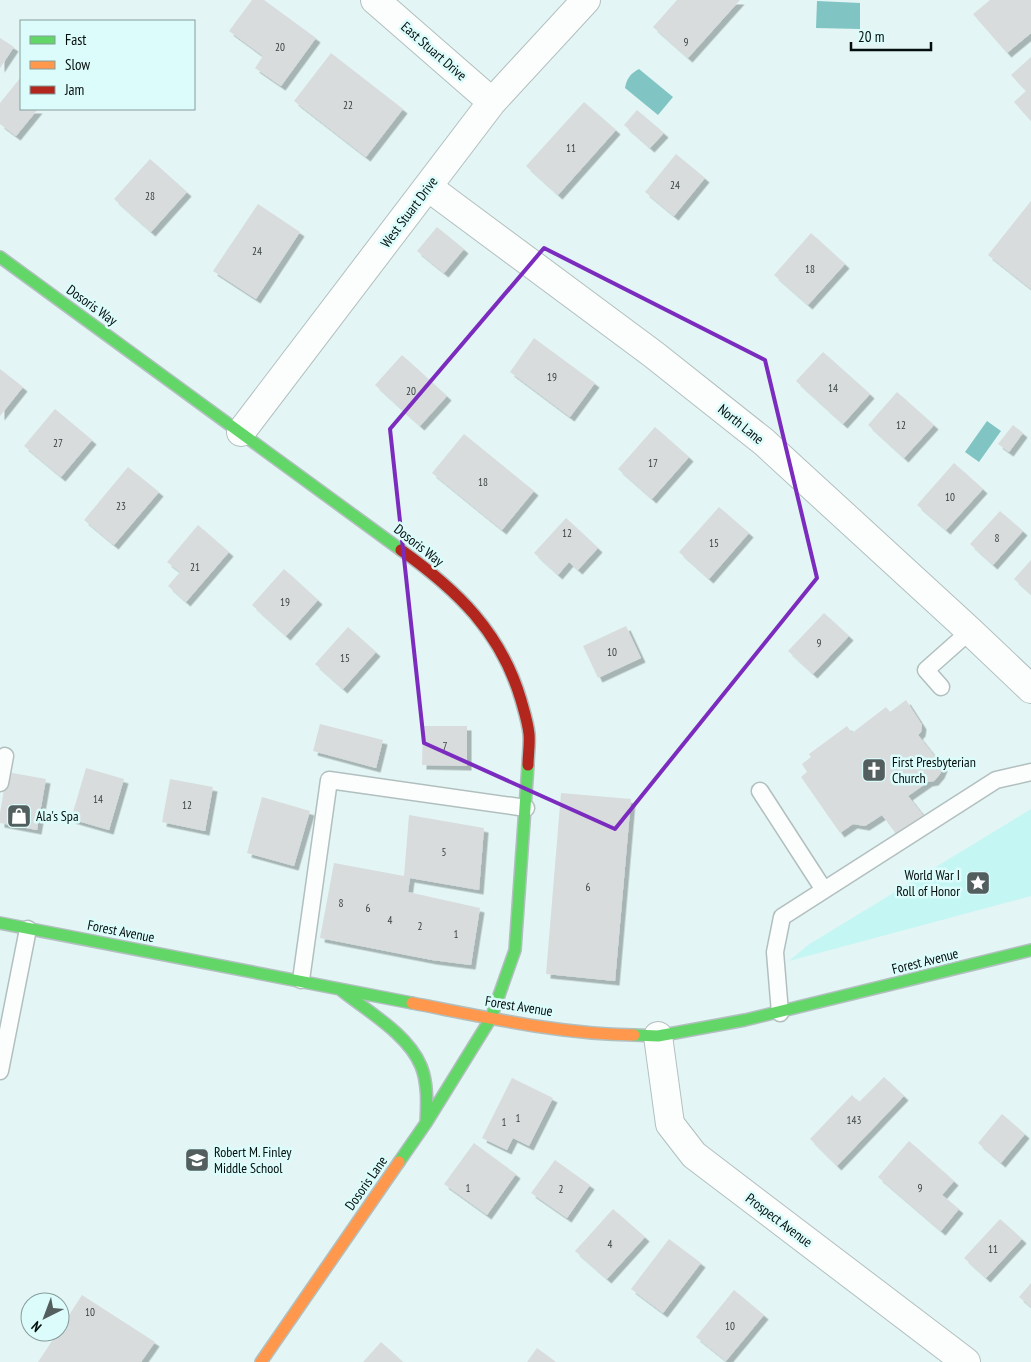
<svg xmlns="http://www.w3.org/2000/svg" width="1031" height="1362" font-family="'PT Sans Narrow',sans-serif">
<style>
.green{fill:#c4f6f4}
.water{fill:#80c5c4}
.building{fill:#d9dcdd;filter:url(#shadow)}
.lines{fill:none;stroke-linecap:round;stroke-linejoin:round}
.lane-casing{stroke:#b2bfbf;stroke-width:19}
.street-casing{stroke:#b2bfbf;stroke-width:30}
.fast-casing{stroke:#b2bfbf;stroke-width:14}
.slow-casing{stroke:#b2bfbf;stroke-width:14}
.jam-casing{stroke:#b2bfbf;stroke-width:14}
.lane{stroke:#fbfefd;stroke-width:16}
.street{stroke:#fbfefd;stroke-width:28}
.fast{stroke:#63d668;stroke-width:11}
.slow{stroke:#ff974d;stroke-width:11}
.jam{stroke:#b3261e;stroke-width:11}
.marked{fill:none;stroke:#7b2cbf;stroke-width:4;stroke-linejoin:round}
.labels{text-anchor:middle;stroke-width:5;stroke-linejoin:round;paint-order:stroke}
.number-label{font-size:11px;fill:#394241}
.street-label{font-size:14px;fill:#040e0d;stroke:#dcfcfb}
.poi-label{font-size:14px;fill:#040e0d;stroke:#dcfcfb;text-anchor:start}
</style>
<defs>
<filter id="shadow"><feDropShadow dx="4.5" dy="4.5" stdDeviation="0" flood-color="#0004"/></filter>
</defs>
<rect width="100%" height="100%" fill="#e3f5f4"/>
<path class="green" d="M1031,809V896L789,961L808,945Z"/>
<path class="water" d="M817,1L860,3V29L816,28Z
M639,69L673,97L658,115L625,88C627,78 630,74 639,69Z
M987,421L1001,431L979,462L965,452Z"/>
<path class="building" d="M252,0H264L316,38L281,86L255,68L263,56L229,31Z
M677,0H740L688,58L653,27Z
M990,0H1031V33L1007,53L973,14Z
M0,38L14,47L0,68Z
M331,53L403,109L366,157L294,101Z
M1031,57V121L1014,102L1026,91L1011,75Z
M21,77V109H38L16,136L0,124V103Z
M584,102L616,130L558,195L526,166Z
M637,110L664,133L650,148L624,125Z
M676,154L705,178L674,216L645,192Z
M150,159L187,192L151,232L114,199Z
M1031,201V289L988,255Z
M258,204L300,232L256,299L213,271Z
M437,227L464,249L444,273L417,251Z
M811,233L845,264L808,305L774,275Z
M534,338L595,383L570,417L510,372Z
M823,352L870,394L843,424L796,381Z
M402,355L447,396L420,426L375,385Z
M0,369L23,387L0,416Z
M897,392L934,425L904,458L868,425Z
M55,409L92,440L61,477L24,446Z
M1013,425L1023,433L1009,452L998,444Z
M655,427L689,457L652,499L618,469Z
M464,434L534,491L502,530L432,473Z
M954,463L983,489L946,530L917,505Z
M128,467L159,492L114,545L84,520Z
M719,507L749,533L709,579L679,552Z
M1000,511L1023,531L993,565L970,544Z
M566,518L598,548L578,570L569,562L558,575L534,553Z
M198,525L229,552L186,602L168,586L180,572L167,562Z
M1031,560V594L1014,579Z
M284,569L318,600L286,636L252,605Z
M824,613L849,636L813,674L788,651Z
M626,626L641,658L598,678L583,646Z
M348,627L376,652L343,689L315,664Z
M906,700L922,725L921,732L918,735L943,767L940,774L934,781L928,782L908,796L926,819L899,838L882,815L865,826L853,824L840,833L801,777L807,772L802,764L811,757L809,754L847,726L852,733L886,707L890,712Z
M320,724L383,740L376,768L313,751Z
M423,726H467V766L422,765Z
M86,768L124,779L109,830L71,819Z
M7,772L46,779L37,830L0,823V813Z
M170,779L213,787L205,831L162,822Z
M561,793L631,799L615,981L546,974Z
M262,797L310,811L294,866L247,853Z
M409,815L484,828L479,890L410,878L408,892L480,908L471,965L432,960L320,938L334,863L404,876Z
M884,1077L904,1096L837,1166L810,1139L852,1095L859,1102Z
M512,1078L553,1098L529,1146L513,1138L507,1150L482,1138Z
M1002,1114L1025,1134L1001,1163L978,1143Z
M909,1141L954,1181L942,1195L959,1209L941,1231L878,1177Z
M474,1143L516,1174L487,1215L444,1184Z
M555,1160L590,1185L567,1218L531,1193Z
M613,1209L645,1237L607,1279L575,1251Z
M1000,1219L1022,1239L986,1278L964,1258Z
M669,1239L701,1263L663,1313L631,1289Z
M1031,1283V1307L1019,1297Z
M734,1290L764,1315L726,1361L696,1337Z
M82,1295L155,1342L141,1362H38L58,1332H60V1329Z
M381,1342L403,1362H363Z
M537,1348L556,1362H527Z"/>
<g class="lines">
<defs>
<path id="lane" d="M941,687L926,670L970,631
M0,783L5,756
M760,791L824,890
M301,980L329,780L526,808
M780,1013L775,952L782,917L996,780L1031,772
M0,1071L28,929"/>
<path id="street" d="M375,0L492,102
M428,187L653,354L764,442L970,631L1031,689
M241,432L492,102L586,0
M658,1036L670,1124L694,1155L966,1362"/>
<path id="fast" d="M0,257L401,550
M0,923L412,1003
M341,990C367,1011 408,1034 421,1066C428,1083 427,1105 426,1123
M634,1035L658,1036L745,1020L1031,950
M399,1162L426,1123L491,1018L515,950L528,765"/>
<path id="slow" d="M412,1003C485,1017 559,1034 634,1035
M261,1362L399,1162"/>
<path id="jam" d="M401,550C457,590 501,632 521,700C524,711 528,723 529,734C530,744 528,755 528,765"/>
</defs>
<use href="#lane" class="lane-casing"/>
<use href="#street" class="street-casing"/>
<use href="#fast" class="fast-casing"/>
<use href="#slow" class="slow-casing"/>
<use href="#jam" class="jam-casing"/>
<use href="#lane" class="lane"/>
<use href="#street" class="street"/>
<use href="#fast" class="fast"/>
<use href="#slow" class="slow"/>
<use href="#jam" class="jam"/>
</g>
<path class="marked" d="M544,248L765,360L817,578L615,829L424,743L390,429Z"/>
<defs>
<symbol id="church-square" viewBox="-11 -11 22 22"><rect x="-9" y="-9" width="18" height="18" rx="4" fill="#525f5e" stroke="#dcfcfb"/><path d="M-1.2-6h2.4v3.5h3.3v2.4h-3.3V6h-2.4V-.1h-3.3v-2.4h3.3Z" fill="#fff"/></symbol>
<symbol id="shop-square" viewBox="-11 -11 22 22"><rect x="-9" y="-9" width="18" height="18" rx="4" fill="#525f5e" stroke="#dcfcfb"/><path d="M-5-2.5h2.3a2.7 3.5 0 0 1 5.4 0H5L5.5 6h-11ZM-1.5-2.5h3a1.5 2.3 0 0 0-3 0Z" fill="#fff"/></symbol>
<symbol id="sight-square" viewBox="-11 -11 22 22"><rect x="-9" y="-9" width="18" height="18" rx="4" fill="#525f5e" stroke="#dcfcfb"/><path d="M0-6L1.8-2.2L6-1.7L2.9 1.2L3.7 5.4L0 3.3L-3.7 5.4L-2.9 1.2L-6-1.7L-1.8-2.2Z" fill="#fff"/></symbol>
<symbol id="school-square" viewBox="-11 -11 22 22"><rect x="-9" y="-9" width="18" height="18" rx="4" fill="#525f5e" stroke="#dcfcfb"/><path d="M0-5L7-2L0 1L-7-2ZM-4 1L0 2.5L4 1V4Q0 6-4 4Z" fill="#fff"/></symbol>
</defs>
<g fill-rule="evenodd">
<use href="#church-square" x="860" y="756" width="28" height="28"/>
<use href="#shop-square" x="5" y="802" width="28" height="28"/>
<use href="#sight-square" x="964" y="869" width="28" height="28"/>
<use href="#school-square" x="183" y="1146" width="28" height="28"/>
</g>
<g class="labels">
<g class="number-label">
<text x="686" y="46">9</text>
<text x="280" y="51">20</text>
<text x="348" y="109">22</text>
<text x="571" y="152">11</text>
<text x="675" y="189">24</text>
<text x="150" y="200">28</text>
<text x="257" y="255">24</text>
<text x="810" y="273">18</text>
<text x="552" y="381">19</text>
<text x="833" y="392">14</text>
<text x="411" y="395">20</text>
<text x="901" y="429">12</text>
<text x="58" y="447">27</text>
<text x="653" y="467">17</text>
<text x="483" y="486">18</text>
<text x="950" y="501">10</text>
<text x="121" y="510">23</text>
<text x="567" y="537">12</text>
<text x="997" y="542">8</text>
<text x="714" y="547">15</text>
<text x="195" y="571">21</text>
<text x="285" y="606">19</text>
<text x="819" y="647">9</text>
<text x="612" y="656">10</text>
<text x="345" y="662">15</text>
<text x="445" y="750">7</text>
<text x="98" y="803">14</text>
<text x="187" y="809">12</text>
<text x="444" y="856">5</text>
<text x="588" y="891">6</text>
<text x="341" y="907">8</text>
<text x="368" y="912">6</text>
<text x="390" y="924">4</text>
<text x="420" y="930">2</text>
<text x="456" y="938">1</text>
<text x="518" y="1122">1</text>
<text x="854" y="1124">143</text>
<text x="504" y="1126">1</text>
<text x="468" y="1192">1</text>
<text x="920" y="1192">9</text>
<text x="561" y="1193">2</text>
<text x="610" y="1248">4</text>
<text x="993" y="1253">11</text>
<text x="90" y="1316">10</text>
<text x="730" y="1330">10</text>
</g>
<g class="street-label">
<text transform="translate(434 51) rotate(41)" y="5">East Stuart Drive</text>
<text transform="translate(409 212) rotate(-53)" y="5">West Stuart Drive</text>
<text transform="translate(92 305) rotate(36)" y="5">Dosoris Way</text>
<text transform="translate(741 424) rotate(39)" y="5">North Lane</text>
<text transform="translate(419 545) rotate(38)" y="5">Dosoris Way</text>
<text transform="translate(121 931) rotate(11)" y="5">Forest Avenue</text>
<text transform="translate(925 961) rotate(-14)" y="5">Forest Avenue</text>
<text transform="translate(519 1006) rotate(9)" y="5">Forest Avenue</text>
<text transform="translate(366 1183) rotate(-55)" y="5">Dosoris Lane</text>
<text transform="translate(779 1220) rotate(37)" y="5">Prospect Avenue</text>
</g>
<g class="poi-label">
<text x="892" y="767">First Presbyterian<tspan x="892" dy="16">Church</tspan></text>
<text x="36" y="821">Ala's Spa</text>
<text x="960" y="880" text-anchor="end">World War I<tspan x="960" dy="16">Roll of Honor</tspan></text>
<text x="214" y="1157">Robert M. Finley<tspan x="214" dy="16">Middle School</tspan></text>
</g>
</g>
<rect x="20" y="20" width="175" height="90" fill="#dcfcfb" stroke="#869d9c"/>
<rect x="30" y="36" width="25" height="8" fill="#63d668" stroke="#869d9c"/>
<text x="65" y="45" font-size="15" fill="#040e0d">Fast</text>
<rect x="30" y="61" width="25" height="8" fill="#ff974d" stroke="#869d9c"/>
<text x="65" y="70" font-size="15" fill="#040e0d">Slow</text>
<rect x="30" y="86" width="25" height="8" fill="#b3261e" stroke="#869d9c"/>
<text x="65" y="95" font-size="15" fill="#040e0d">Jam</text>
<g transform="translate(45 1317) rotate(222)"><circle r="24" fill="#dcfcfb" stroke="#869d9c"/>
<path d="M0-4L9 19L0 12L-9 19Z" fill="#525f5e"/>
<text y="-8" font-size="14" font-weight="bold" text-anchor="middle" fill="#040e0d">N</text>
</g>
<path d="M851 42v8h80v-8" fill="none" stroke="#040e0d" stroke-width="2.5"/>
<text x="858" y="42" font-size="15" fill="#040e0d" stroke="#dcfcfb" stroke-width="4" paint-order="stroke">20 m</text>
</svg>
